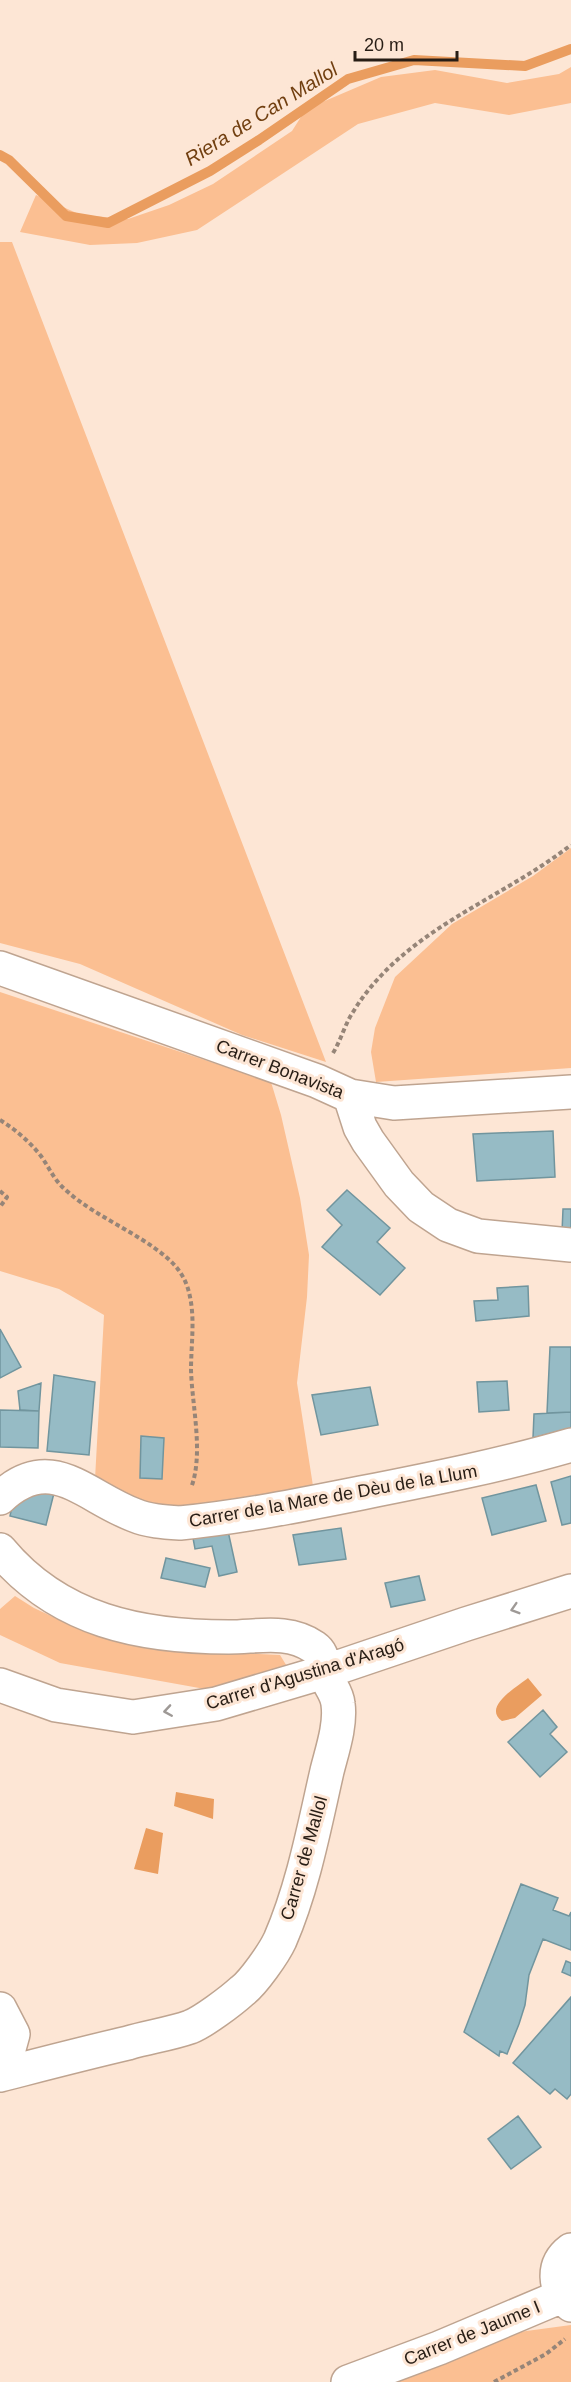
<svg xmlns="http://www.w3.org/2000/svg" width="571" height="2382" font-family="Helvetica,sans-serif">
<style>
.green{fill:#fbbf92}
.water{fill:#ea9d5f}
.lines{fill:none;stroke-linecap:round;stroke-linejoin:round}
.stream{stroke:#ea9d5f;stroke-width:10}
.building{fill:#96bbc5;stroke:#71959e;stroke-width:1.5}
.minor-casing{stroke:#bfa490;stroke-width:36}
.path{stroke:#968578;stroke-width:4;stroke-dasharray:4.5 3;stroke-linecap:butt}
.minor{stroke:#fff;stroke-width:33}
.oneway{stroke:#9e9996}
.labels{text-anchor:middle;stroke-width:6;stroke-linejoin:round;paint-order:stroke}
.street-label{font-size:18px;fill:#271d15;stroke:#fde6d5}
.water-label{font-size:20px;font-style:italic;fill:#713f10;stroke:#fde6d5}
</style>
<rect width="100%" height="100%" fill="#fde6d5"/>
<path class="green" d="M571,67V103L509,115L435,103L358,124L197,230L137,243L90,245L20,232L36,195L81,215L128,219L169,205L213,184L292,131L306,109L381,77L435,70L507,83L559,74Z
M0,242H12L326,1062L242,1035L80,964L0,943Z
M571,848V1068L376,1082L371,1052L375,1028L395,977L452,924L533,876Z
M0,992L271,1082L281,1115L300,1198L309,1255L307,1297L297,1383L313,1486L162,1510L95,1479L104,1315L59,1289L0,1271Z
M15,1596L34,1608L64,1622L154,1642L198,1651L280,1655L288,1668L216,1691L60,1663L0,1635V1609Z
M571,2325V2382H378L519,2332Z"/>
<path class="water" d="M528,1678L542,1695L515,1718L502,1721C482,1707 517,1687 528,1678Z
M176,1792L214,1799L213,1819L174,1806Z
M146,1828L163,1833L158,1874L134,1869Z"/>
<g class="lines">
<path class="stream" d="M0,155L9,160L66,216L108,223L210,171L259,140L348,79L414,60L525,66L571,49"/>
</g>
<path class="building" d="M553,1131L555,1177L477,1181L473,1134Z
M347,1190L390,1228L377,1242L405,1268L380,1295L322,1247L342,1225L327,1210Z
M563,1209H571V1233L562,1232Z
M528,1286L529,1316L476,1321L474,1301L498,1300L497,1288Z
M0,1329L21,1367L0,1378Z
M550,1347H571V1412L547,1413Z
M54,1375L95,1382L89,1455L47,1451Z
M507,1381L509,1410L479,1412L477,1382Z
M41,1383L39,1411L20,1410L18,1391Z
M370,1387L378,1425L321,1435L312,1395Z
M0,1410L39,1411L38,1448L0,1447Z
M571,1412V1428L533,1438L534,1414Z
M141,1436L164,1438L162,1479L140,1478Z
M571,1476V1523L562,1525L551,1482Z
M536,1485L546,1521L492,1535L482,1498Z
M41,1490L54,1493L46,1525L10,1516L14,1497Z
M341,1528L346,1559L299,1565L293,1535Z
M228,1531L237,1572L219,1576L212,1546L195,1549L193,1538Z
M166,1558L210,1568L205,1587L161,1578Z
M419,1576L425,1600L391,1607L385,1583Z
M543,1710L557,1727L550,1734L567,1752L540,1777L508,1742Z
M521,1884L558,1898L553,1910L569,1916L571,1912V1950L543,1939L529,1975L525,2005L519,2024L507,2054L500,2051L499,2056L464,2032Z
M566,1961L571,1963V1976L562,1972Z
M571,1997V2094L567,2099L555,2089L550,2094L513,2063Z
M518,2116L541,2147L511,2169L488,2139Z"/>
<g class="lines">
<defs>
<path id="minor" d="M0,968L317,1081L350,1096L394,1103L571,1092
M350,1096L360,1127L368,1141L399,1184L421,1207L448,1225L478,1236L571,1245
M0,1498C51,1450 84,1496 134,1515C148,1521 164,1522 180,1523C241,1517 301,1505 361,1493C432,1479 502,1465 571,1445
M0,1550C59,1621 141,1637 229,1637C258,1637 288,1629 314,1647C324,1654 321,1662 325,1673C328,1684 337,1692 338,1704C341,1725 332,1751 327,1771C314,1828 303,1887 280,1940C274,1953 253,1983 242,1991C231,2001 203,2022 190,2027C170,2034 148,2037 128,2043C85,2053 43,2064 0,2075
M0,1685L56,1705L133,1717L216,1704L324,1672L466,1624L571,1591
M0,2009L13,2034L2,2074
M571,2250C551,2265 554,2289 571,2305
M348,2382L439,2348L562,2296"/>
</defs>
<use href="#minor" class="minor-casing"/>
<path class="path" d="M333,1053C341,1040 345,1024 353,1012C403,930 499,901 571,845
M0,1120C16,1130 29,1141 41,1156C50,1169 55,1182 68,1192C98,1219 153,1239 177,1268C184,1277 188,1286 190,1297C195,1320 191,1346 191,1370C192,1406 204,1454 191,1488
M0,1191L7,1197L0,1207
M494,2382L546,2354L565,2339"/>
<use href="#minor" class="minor"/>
</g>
<defs><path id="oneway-chevron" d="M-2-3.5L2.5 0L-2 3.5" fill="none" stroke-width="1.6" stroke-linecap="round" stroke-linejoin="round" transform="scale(1.5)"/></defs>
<g class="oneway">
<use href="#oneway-chevron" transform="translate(515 1609) rotate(163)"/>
<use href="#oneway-chevron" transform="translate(168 1711) rotate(171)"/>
</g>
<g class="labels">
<g class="street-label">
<text transform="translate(280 1069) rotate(21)" y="6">Carrer Bonavista</text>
<text transform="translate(333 1496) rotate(-10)" y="6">Carrer de la Mare de Dèu de la Llum</text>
<text transform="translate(305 1674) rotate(-17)" y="6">Carrer d'Agustina d'Aragó</text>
<text transform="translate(304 1858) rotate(-74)" y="6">Carrer de Mallol</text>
<text transform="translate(472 2333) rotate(-22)" y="6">Carrer de Jaume I</text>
</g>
<g class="water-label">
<text transform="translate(261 114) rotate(-32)" y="7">Riera de Can Mallol</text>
</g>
</g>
<path d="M355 51v9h102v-9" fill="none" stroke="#271d15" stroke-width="3"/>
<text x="364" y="51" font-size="18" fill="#271d15" stroke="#fde6d5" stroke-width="4.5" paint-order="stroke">20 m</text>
</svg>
